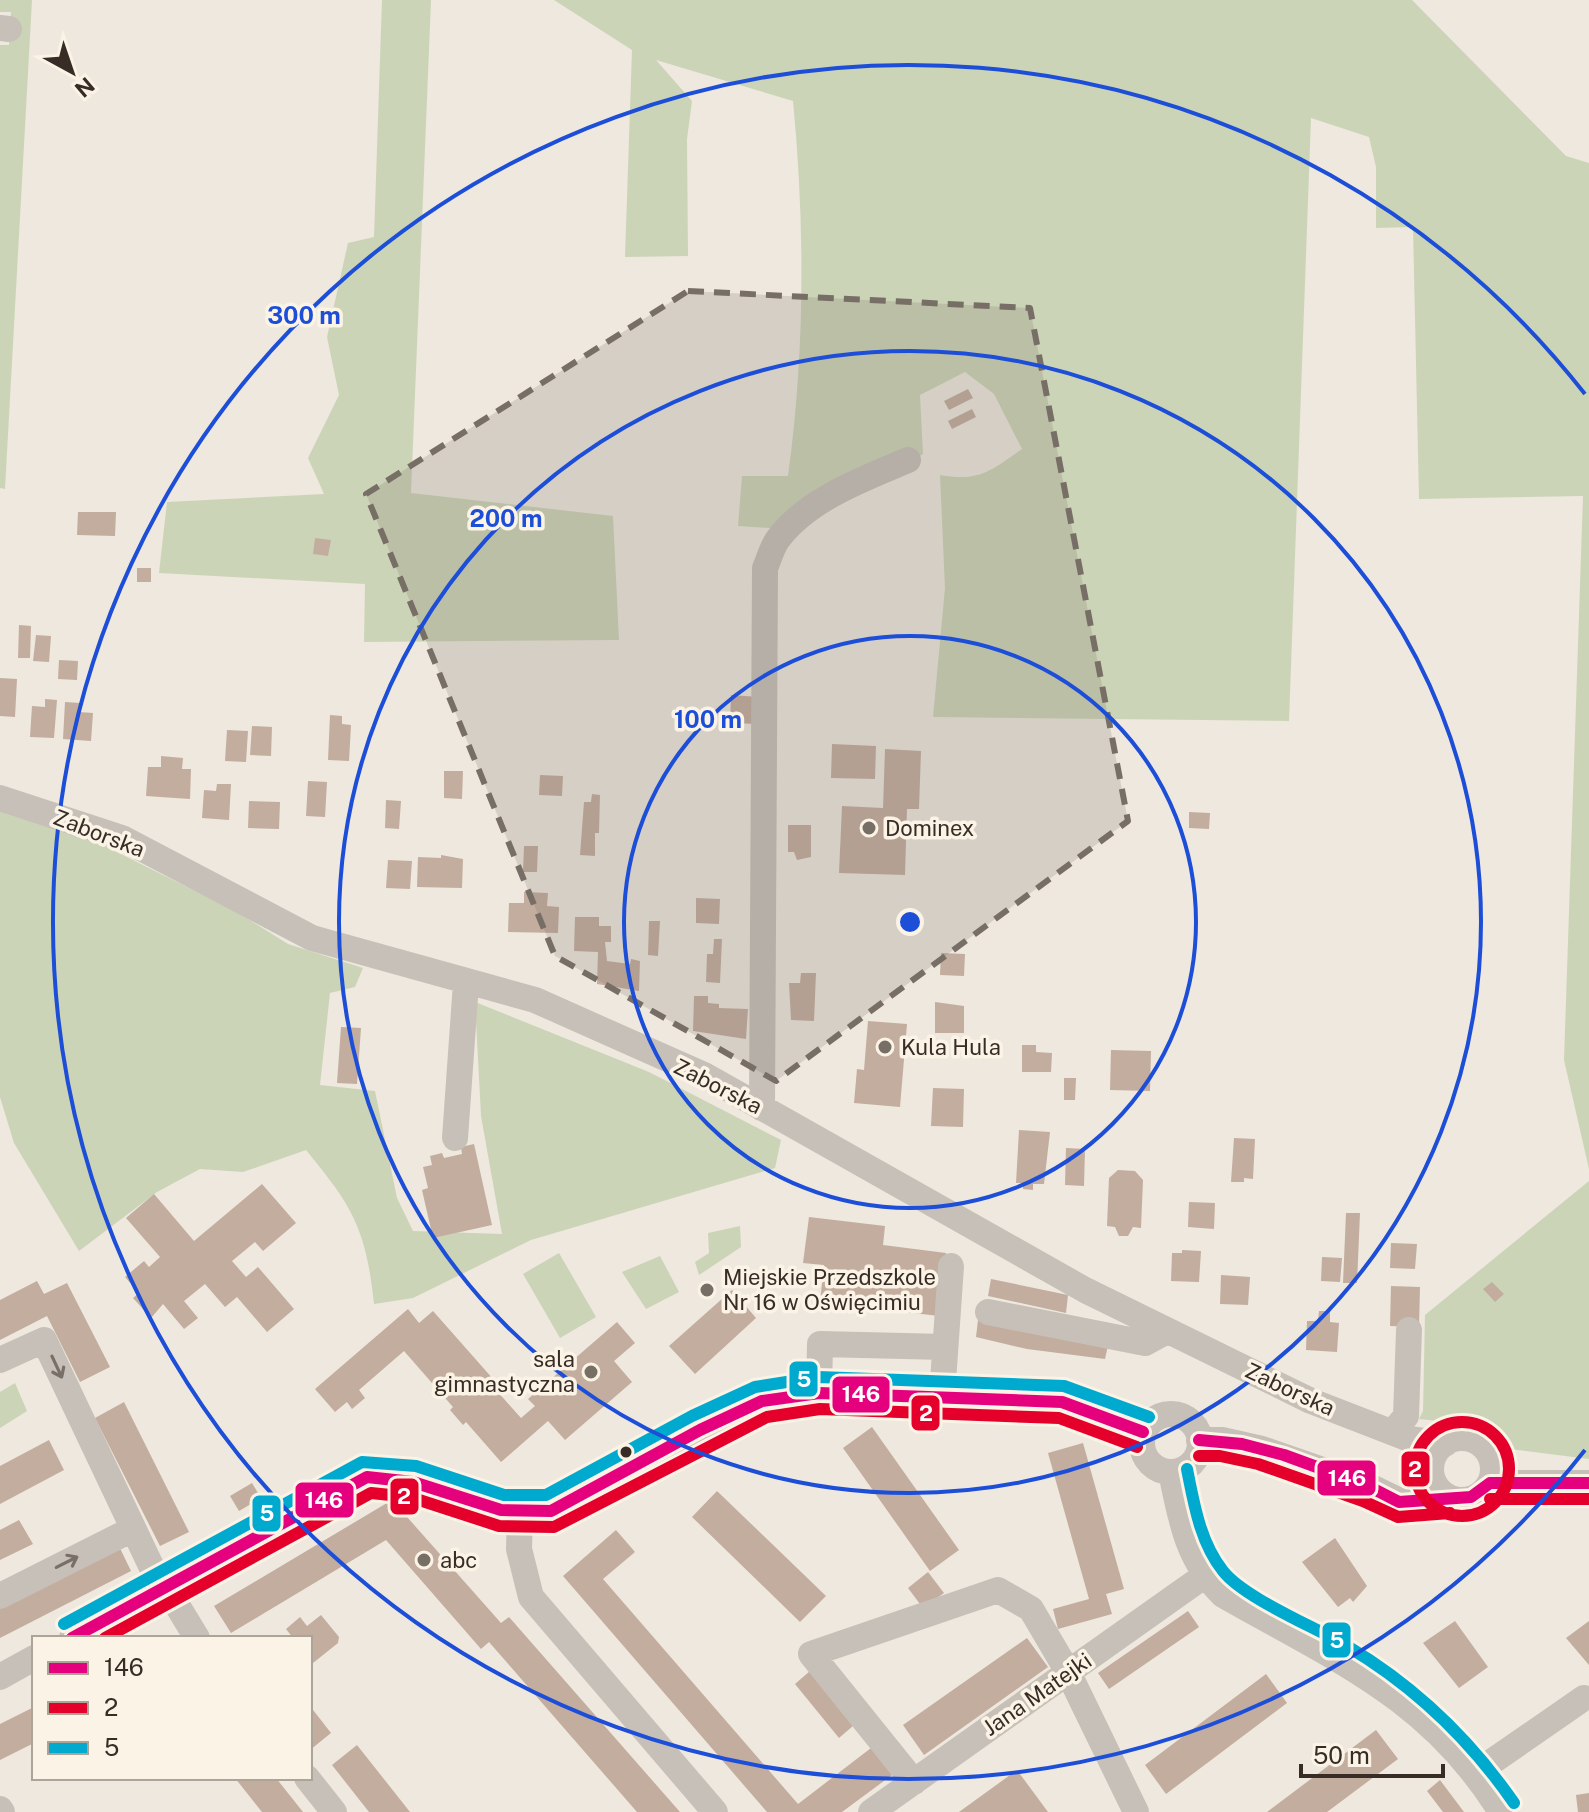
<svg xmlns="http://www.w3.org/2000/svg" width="1589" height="1812" font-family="'Public Sans',sans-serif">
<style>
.green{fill:#ccd4b7}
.building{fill:#c3ad9e}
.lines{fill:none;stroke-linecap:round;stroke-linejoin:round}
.minor{stroke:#c6c0b8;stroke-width:26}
.bus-1-casing{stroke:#fbf3e5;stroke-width:18}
.bus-2-casing{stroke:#fbf3e5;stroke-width:18}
.bus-3-casing{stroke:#fbf3e5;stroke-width:18}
.bus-1{stroke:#e5007d;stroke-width:12}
.bus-2{stroke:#e4002b;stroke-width:12}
.bus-3{stroke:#00a9ce;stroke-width:12}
.oneway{stroke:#776f68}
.marked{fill:#776e66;fill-opacity:0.2;stroke:#776e66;stroke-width:6;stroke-dasharray:16 10;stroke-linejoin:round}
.ring{fill:none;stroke:#1d4ed8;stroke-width:4}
.poi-dot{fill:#776e66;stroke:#fbf3e5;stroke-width:3}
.bus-dot{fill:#372d26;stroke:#fbf3e5;stroke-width:3}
.labels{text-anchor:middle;stroke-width:7;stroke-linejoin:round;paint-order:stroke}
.poi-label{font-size:22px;fill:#372d26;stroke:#fbf3e5;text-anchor:start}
.street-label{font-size:22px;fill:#372d26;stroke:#fbf3e5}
.centre{fill:#1d4ed8;stroke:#fbf3e5;stroke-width:4}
.ring-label{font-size:24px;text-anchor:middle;font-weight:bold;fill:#1d4ed8;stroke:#fbf3e5;stroke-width:7;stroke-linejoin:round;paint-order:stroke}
.line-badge{stroke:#fbf3e5;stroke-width:3}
.badge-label{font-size:22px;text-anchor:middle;font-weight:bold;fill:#fff}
</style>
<rect width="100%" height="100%" fill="#eee8de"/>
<path class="green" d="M0,0H32L5,489L0,488V45H9L11,12H0Z
M382,0H431L411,493L613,516L619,640L364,642L365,584L159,573L167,502L324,494L308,458L339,395L327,337L348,243L374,237Z
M554,0H1412L1566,156L1589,163V1169L1564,1060L1583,496L1419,499L1413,227L1376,228V167L1369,137L1311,118L1289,721L933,717L945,588L940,475C980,482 990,471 1022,449L994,394L965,372L920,395L923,454L798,530L738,526L742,476H788C805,352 805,225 793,101L656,60L692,101L687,139L688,256L625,257L632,50Z
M0,805L75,831L237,912L288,944L363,968L355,987L330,993L320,1085L375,1091L397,1198L413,1231L502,1234L481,1116L475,1002L649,1072L781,1140L775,1168L531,1240L413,1298L374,1304C366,1229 353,1207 306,1150L243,1172L200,1169L157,1192L79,1251L14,1143L0,1097Z
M1589,1181V1459L1511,1449L1466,1424L1419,1419L1423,1411L1425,1315Z
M740,1226L741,1247L699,1275L695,1262L709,1253L708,1233Z
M559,1253L596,1317L560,1338L523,1274Z
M660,1256L679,1292L646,1309L622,1272Z
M15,1383L27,1411L0,1428V1392Z"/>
<path class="building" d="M968,389L973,398L949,410L944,401Z
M972,409L976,417L952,429L948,421Z
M78,512H116L115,536L77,535Z
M315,538L331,540L328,556L313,554Z
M137,568H151V582H137Z
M19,625L31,626L30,658H18Z
M36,635L51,636L49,662L33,661Z
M59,660L78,661L77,680L58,679Z
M0,678L17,679L15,717L0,716Z
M731,695L759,697L758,724L730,723Z
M45,699L57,700L54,738L30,737L32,706L45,707Z
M65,702L80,703L79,712L93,713L91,741L63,739Z
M330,715L342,716V724L351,725L349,761L328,760Z
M252,726L272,727L271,756L250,755Z
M227,730L248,731L246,762L225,761Z
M832,744L876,746L875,779L831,778Z
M885,749L921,751L919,809H907L905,875L839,873L842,806L883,808Z
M161,756L183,758L182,769H191L190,799L146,796L148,767H161Z
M444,771H463L462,799L444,798Z
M540,775L563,776L562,796L539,795Z
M308,781L327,782L325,817L306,816Z
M217,784H231L229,820L202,818L204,790L216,791Z
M592,794L600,795L599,833H595V856L580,855L584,802H591Z
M386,800L401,801L399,829L385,828Z
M249,801L280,802L279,829L248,828Z
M1189,812L1210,813L1209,829L1189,828Z
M788,825H811V857L797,860L794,852H788Z
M524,846H538L537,872H523Z
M441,855L463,859L462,888L417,887L418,857L441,858Z
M388,860L412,861L410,889L386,888Z
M524,892L548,893L547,906L559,907L558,933L508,932L509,903H524Z
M696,898L720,899L719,924L696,923Z
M575,917H599V926H611V942H605L607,961L630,964L631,959L640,961L639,991L597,984L598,952L574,951Z
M649,921H660L658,956L648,955Z
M714,939H722L720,983L706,982L707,954H713Z
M941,953L965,954L964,976L940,975Z
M801,973H816L814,1021L791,1020L789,983H800Z
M694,996H708V1003L719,1004V1008L748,1009L746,1039L693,1031Z
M935,1002L964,1006V1033H935Z
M868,1021L907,1024L900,1107L854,1103L857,1069L864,1070Z
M341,1027L361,1028L357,1084L337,1083Z
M1022,1045H1036V1052L1052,1053L1051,1072H1022Z
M1111,1050L1151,1051L1150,1091L1110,1090Z
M1064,1078H1076L1075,1100H1064Z
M933,1088L964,1089L963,1127L931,1126Z
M1019,1130L1050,1132L1044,1184H1033V1190L1023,1189V1183H1016Z
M1234,1138L1255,1139L1253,1179L1244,1178V1182H1231Z
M474,1144L492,1225L433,1238L422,1190L428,1188L423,1167L432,1165L430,1156L442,1153L444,1158L462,1154L461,1147Z
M1066,1148L1085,1149L1084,1186L1065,1185Z
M1118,1170L1135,1171L1143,1180L1141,1228L1133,1227L1128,1236H1119L1115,1227L1107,1226L1109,1178Z
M262,1184L296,1223L263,1251L255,1242L232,1261L246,1277L258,1267L294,1309L267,1332L237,1297L225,1307L205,1284L184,1301L198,1318L184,1329L163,1304L151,1318L133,1298L139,1293L125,1277L144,1261L149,1267L160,1257L126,1218L154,1194L194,1241Z
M1189,1202L1215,1203L1214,1229L1188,1227Z
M1346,1213H1360L1357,1283H1343Z
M809,1217L885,1226L883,1245L946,1253L939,1316L820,1302L824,1265L803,1263Z
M1391,1243L1417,1244L1415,1269L1390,1268Z
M1182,1250L1201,1251L1199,1282L1171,1281L1172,1253H1182Z
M1322,1257L1342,1258L1340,1282L1321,1281Z
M1221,1275L1250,1277L1248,1305L1220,1304Z
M991,1279L1068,1295L1066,1313L988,1296Z
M37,1281L44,1294L67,1283L110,1367L80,1382L47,1316L0,1340V1300Z
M1492,1282L1504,1294L1495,1302L1483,1289Z
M1391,1286L1420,1287L1419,1327L1390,1326Z
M732,1290L756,1318L695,1374L669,1346Z
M408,1309L419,1323L433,1311L501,1388L497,1391L521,1418L535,1406L528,1399L617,1322L635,1343L614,1361L632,1382L565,1440L548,1421L501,1462L466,1422L463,1425L450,1410L453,1407L404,1351L359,1390L365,1398L352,1409L347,1402L335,1412L315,1389Z
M1319,1311H1330V1322L1339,1323L1337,1352L1306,1350L1307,1321H1318Z
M978,1320L1109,1341L1105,1359L1027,1349L976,1337Z
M124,1402L189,1532L160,1546L95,1418Z
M872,1427L959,1550L930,1571L843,1448Z
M49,1440L64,1470L0,1504V1466Z
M1083,1443L1124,1589L1106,1594L1112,1614L1058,1629L1053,1609L1089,1599L1048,1453Z
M252,1483L261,1498L239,1511L230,1496Z
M717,1491L826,1596L800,1622L692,1517Z
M392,1500L501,1623L509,1617L680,1812H637L489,1642L481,1649L386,1540L231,1633L214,1606Z
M19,1520L33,1544L0,1560V1530Z
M616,1530L635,1552L603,1579L798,1804L871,1748L892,1775L842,1812H767L563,1576Z
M115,1538L131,1571L0,1638V1597Z
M1335,1538L1367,1586L1353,1602L1350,1598L1338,1607L1302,1562Z
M928,1572L944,1593L923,1608L908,1588Z
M1188,1611L1199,1627L1109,1689L1098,1673Z
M321,1615L339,1637L338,1643L313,1663L310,1638H293L286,1629L300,1617L307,1626Z
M1455,1621L1488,1667L1459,1688L1423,1643Z
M1589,1621V1665L1566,1638Z
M1027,1638L1048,1667L924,1755L903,1725Z
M810,1671L854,1725L839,1738L795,1684Z
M1266,1674L1287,1703L1166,1794L1145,1765Z
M310,1706L331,1733L310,1750Z
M34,1707V1743L0,1760V1724Z
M1376,1730L1398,1759L1327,1812H1267Z
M357,1745L410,1812H369L332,1765Z
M1017,1770L1048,1812H959Z
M235,1778H276L303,1812H262Z
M1440,1780L1464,1812H1443L1427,1791Z
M1589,1793V1812H1578L1576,1795Z"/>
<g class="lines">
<path class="minor" d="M0,28L9,29
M0,798L122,838L312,938L535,1000L706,1076L1085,1290L1311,1401L1409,1439L1445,1444
M762,1108L765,568C769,559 772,547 778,539C808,499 863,479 908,460
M455,1138L466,983
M988,1312L1145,1343L1167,1331
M0,1360L44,1340L162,1589
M819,1393L820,1344L945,1347
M942,1396L951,1266
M1142 1443a29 29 0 1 1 58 0a29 29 0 1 1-58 0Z
M1393,1432L1406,1416L1409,1330
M1431 1469a31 31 0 1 1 62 0a31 31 0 1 1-62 0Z
M1199,1440H1222L1262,1449L1369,1486L1402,1502L1448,1497
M1171,1472C1181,1520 1187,1560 1223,1595C1335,1659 1431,1698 1501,1812
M1490,1483H1589
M520,1515L519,1549L531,1597L715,1812
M166,1587L197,1638
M0,1596L133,1529
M72,1638L367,1477C433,1471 479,1524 551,1511L700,1430L762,1401L819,1393L1062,1402L1143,1432
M0,1677L34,1658
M1477,1772L1584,1698
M307,1778L334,1812
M914,1782L811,1654L998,1590L1031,1609L1068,1672L1136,1812
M0,1809L2,1812
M871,1812L1204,1576"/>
<defs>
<path id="bus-1" d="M1199,1440L1242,1444L1284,1455L1366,1485L1399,1502L1471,1497L1490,1483
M1490,1483H1589
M72,1638L367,1477L413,1482L501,1510L551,1511L700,1430L762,1401L819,1393L1062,1402L1143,1432"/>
<path id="bus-2" d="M1415 1469a47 47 0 1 1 94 0a47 47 0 1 1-94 0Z
M1199,1456H1220L1258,1464L1363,1501L1398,1517L1450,1513
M1490,1499H1589
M105,1638L371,1493L410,1497L499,1526L554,1527L767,1417L820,1409L1059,1418L1137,1447"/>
<path id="bus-3" d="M1187,1469C1194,1504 1200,1542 1223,1571C1244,1598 1315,1627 1347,1646C1416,1687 1469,1738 1514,1803
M64,1624L362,1462L416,1466L504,1495H546L692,1416L755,1387L818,1377L1064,1386L1149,1417"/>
</defs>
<use href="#bus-1" class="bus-1-casing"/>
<use href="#bus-2" class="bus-2-casing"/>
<use href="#bus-3" class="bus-3-casing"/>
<use href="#bus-1" class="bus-1"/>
<use href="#bus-2" class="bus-2"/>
<use href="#bus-3" class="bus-3"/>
</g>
<defs><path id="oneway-shaft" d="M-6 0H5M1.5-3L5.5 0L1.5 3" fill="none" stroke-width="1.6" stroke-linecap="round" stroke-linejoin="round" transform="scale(2)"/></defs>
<g class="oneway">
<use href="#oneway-shaft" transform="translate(57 1367) rotate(65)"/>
<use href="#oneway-shaft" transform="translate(67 1562) rotate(-27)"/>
</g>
<path class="marked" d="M688,291L1030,308L1128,821L776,1081L555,956L366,494Z"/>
<g class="ring">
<circle cx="910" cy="922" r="286"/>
<circle cx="910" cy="922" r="571"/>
<path d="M1585 1450A857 857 0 1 1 1585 394"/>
</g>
<g class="poi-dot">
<circle cx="869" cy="828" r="8"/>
<circle cx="885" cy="1047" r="8"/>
<circle cx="707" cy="1290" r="8"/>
<circle cx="591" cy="1372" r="8"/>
<circle cx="424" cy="1560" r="8"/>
</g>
<circle class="bus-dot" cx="626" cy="1452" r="7"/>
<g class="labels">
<g class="poi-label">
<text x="885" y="836">Dominex</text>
<text x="901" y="1055">Kula Hula</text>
<text x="723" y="1285">Miejskie Przedszkole<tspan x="723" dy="25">Nr 16 w Oświęcimiu</tspan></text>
<text x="575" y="1367" text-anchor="end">sala<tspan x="575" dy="25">gimnastyczna</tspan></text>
<text x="440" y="1568">abc</text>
</g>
<g class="street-label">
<text transform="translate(99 833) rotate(21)" y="8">Zaborska</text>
<text transform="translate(718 1086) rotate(27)" y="8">Zaborska</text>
<text transform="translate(1290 1389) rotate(25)" y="8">Zaborska</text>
<text transform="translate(1037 1694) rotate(-35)" y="8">Jana Matejki</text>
</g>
</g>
<circle cx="910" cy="922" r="12" class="centre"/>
<g class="ring-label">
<text x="304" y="324">300 m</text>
<text x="506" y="527">200 m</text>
<text x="708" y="728">100 m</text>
</g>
<g class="line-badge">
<rect x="788" y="1360" width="31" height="38" rx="8" fill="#00a9ce"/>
<rect x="831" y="1375" width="60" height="39" rx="8" fill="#e5007d"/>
<rect x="910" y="1394" width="31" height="38" rx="8" fill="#e4002b"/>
<rect x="1400" y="1450" width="31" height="38" rx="8" fill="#e4002b"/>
<rect x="1316" y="1459" width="61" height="38" rx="8" fill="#e5007d"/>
<rect x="389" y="1477" width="31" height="39" rx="8" fill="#e4002b"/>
<rect x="294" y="1481" width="61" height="38" rx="8" fill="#e5007d"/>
<rect x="251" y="1494" width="31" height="39" rx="8" fill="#00a9ce"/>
<rect x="1321" y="1621" width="31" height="38" rx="8" fill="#00a9ce"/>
</g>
<g class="badge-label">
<text x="804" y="1387">5</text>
<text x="861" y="1402">146</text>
<text x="926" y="1421">2</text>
<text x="1415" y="1477">2</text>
<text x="1347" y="1486">146</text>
<text x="404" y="1504">2</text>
<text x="324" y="1508">146</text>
<text x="267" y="1521">5</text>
<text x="1337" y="1648">5</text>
</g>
<rect x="32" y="1636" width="280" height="144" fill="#fbf3e5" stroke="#ada499" stroke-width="2"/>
<rect x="48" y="1662" width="40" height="12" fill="#e5007d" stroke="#ada499" stroke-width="2"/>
<text x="104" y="1676" font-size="24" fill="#372d26">146</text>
<rect x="48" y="1702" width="40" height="12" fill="#e4002b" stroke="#ada499" stroke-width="2"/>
<text x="104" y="1716" font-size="24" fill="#372d26">2</text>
<rect x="48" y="1742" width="40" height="12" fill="#00a9ce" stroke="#ada499" stroke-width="2"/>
<text x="104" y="1756" font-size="24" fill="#372d26">5</text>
<g transform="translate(72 72) rotate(140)" stroke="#fbf3e5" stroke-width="6" paint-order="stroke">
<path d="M0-6L14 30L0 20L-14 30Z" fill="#372d26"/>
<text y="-12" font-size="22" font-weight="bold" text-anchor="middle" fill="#372d26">N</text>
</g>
<path d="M1301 1764v12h142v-12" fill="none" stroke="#372d26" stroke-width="4"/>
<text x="1313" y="1764" font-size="24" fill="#372d26" stroke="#fbf3e5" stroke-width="6" paint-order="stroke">50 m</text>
</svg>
